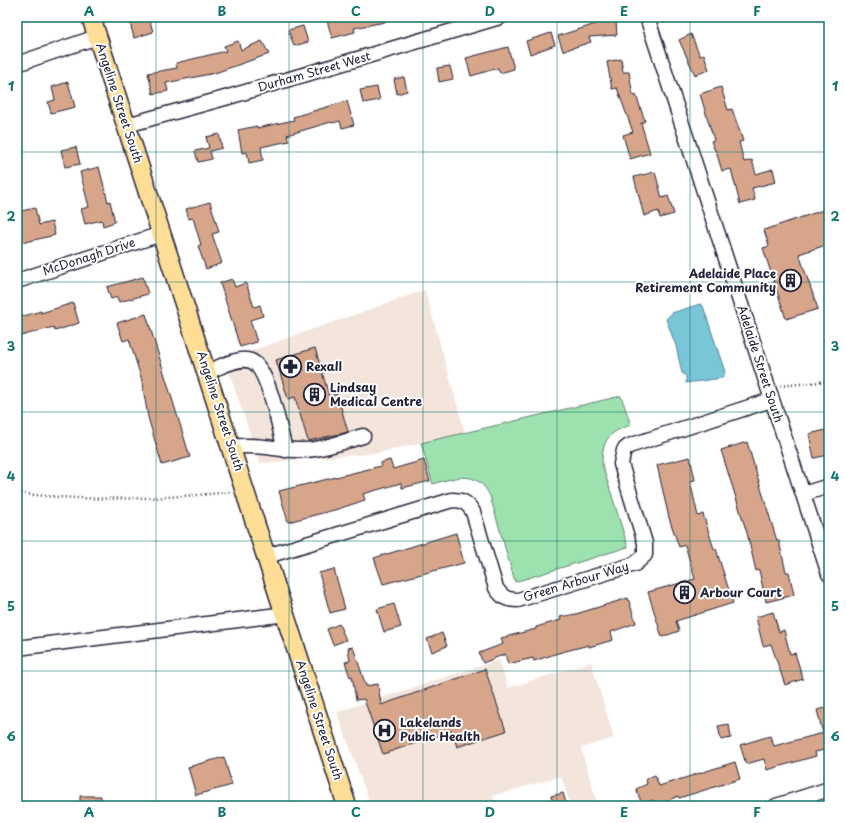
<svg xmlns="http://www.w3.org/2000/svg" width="846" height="823" font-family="'Playpen Sans',sans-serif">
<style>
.built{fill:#f3e4dc}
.green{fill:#9de2ae;stroke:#608274}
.water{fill:#7ac6d9;stroke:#57849a}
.building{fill:#d7a68a;stroke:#22223b}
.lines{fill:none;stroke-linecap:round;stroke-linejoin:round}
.minor-casing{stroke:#22223b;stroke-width:17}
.major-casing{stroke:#22223b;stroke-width:21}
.path{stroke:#22223b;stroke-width:2.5;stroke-dasharray:1 3;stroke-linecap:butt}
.minor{stroke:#fff;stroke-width:14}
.major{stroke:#fede96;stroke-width:18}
.grid{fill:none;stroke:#0f766e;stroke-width:1;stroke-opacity:0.55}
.labels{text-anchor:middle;stroke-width:4;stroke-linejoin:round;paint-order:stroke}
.street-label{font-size:12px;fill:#22223b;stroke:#fff}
.poi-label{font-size:12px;font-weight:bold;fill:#22223b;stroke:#fff;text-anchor:start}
.neatline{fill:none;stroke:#0f766e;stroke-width:1.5}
.grid-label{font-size:13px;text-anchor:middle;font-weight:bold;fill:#0f766e}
</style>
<rect width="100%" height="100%" fill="#fff"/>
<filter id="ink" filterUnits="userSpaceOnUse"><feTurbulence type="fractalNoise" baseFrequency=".025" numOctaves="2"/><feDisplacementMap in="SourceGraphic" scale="8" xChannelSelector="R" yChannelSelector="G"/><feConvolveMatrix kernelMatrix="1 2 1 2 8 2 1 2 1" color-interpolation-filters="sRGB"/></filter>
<g filter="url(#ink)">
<path class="built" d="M425,290L465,433L377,453L260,463L225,360Z
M499,660L508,688L591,662L614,738L581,748L598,806H571L561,776L493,796L496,806H371L337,712Z"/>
<path class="green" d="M621,396L631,425C608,432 602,441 602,464L628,547L515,582L490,496C477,469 456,477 433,484L421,443Z"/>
<path class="water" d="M700,304L703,306L725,372L722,378L686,383V376L682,373L676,346L666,319L672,313Z"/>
<path class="building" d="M149,17L153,32L134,38L130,23Z
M326,17H343L344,21L359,17H385V22L354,28L355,32L332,38Z
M616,21L617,35L589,37L591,42L563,51L558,36L602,22Z
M303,26L308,42L294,46L288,30Z
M551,33L555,45L530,54L526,41Z
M691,34L700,56L704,54L709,70L695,75L679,40Z
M238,41L241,50L262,41L269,54L215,73L166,83L168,91L153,94L148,73L177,68L176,63L226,51L224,46Z
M508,47L514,69L500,73L498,68L471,76L466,58Z
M621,59L623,72H629L633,96L636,95L645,121L641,123L650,153L630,159L623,135L633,132L617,88L612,89L607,62Z
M450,66L453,79L439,82L437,68Z
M404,77L407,91L397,94L394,79Z
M68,82L75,107L51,113L48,102L55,100L52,87Z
M377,87L380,100L363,103L360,90Z
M721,87L728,110L732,109L743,141L739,142L744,162L752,160L756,174L773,169L776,182L752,188L755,200L740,204L731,169L722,171L716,151H715L711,141L714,140L700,94Z
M347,101L354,125L342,128L340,121L332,123L331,122L287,135L289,141L261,147L263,160L249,163L247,152L242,153L238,130L257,126V128L294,120L293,117Z
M219,134L222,148L210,151L212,159L198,162L195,151L209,148L206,137Z
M76,147L80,164L65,167L61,150Z
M99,167L108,202L110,201L115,222L103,226L102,220L85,224L81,209L89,207L80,172Z
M655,172L662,198L668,196L674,214L660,218L658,211L644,216L634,177Z
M210,202L219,232L212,234L222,263L206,269L198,246L201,245L193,218L189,219L186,209Z
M35,208L39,225L52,222L55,235L17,244V212Z
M829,208V244L799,254L818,309L786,319L763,248L769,246L764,230Z
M143,277L148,294L119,302L117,297L111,299L107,287Z
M232,279L235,287L246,283L254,307L260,305L263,316L250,320L257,342L240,347L220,283Z
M73,303L79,323L55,331L54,327L17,337V318L41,311V313Z
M146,314L190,457L162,465L148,417L143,388L144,387L129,339L123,341L117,323Z
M315,348L329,396L337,394L348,432L308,441L295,397L288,399L276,360Z
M826,430L829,455L814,458L809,434Z
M747,442L777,541H779L786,572H789L794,595L766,602L759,570L756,571L747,533L721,450Z
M690,457L695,480L690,481L698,516L703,514L714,549H716L733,603L676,621L679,631L662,637L648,592L695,579L685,545L679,547L669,518L657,465Z
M390,460L393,469L424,460L430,481L402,488L401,483L363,494L365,500L338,509L288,522L279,491L381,466L380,463Z
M456,533L464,563L383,584L374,558Z
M334,569L345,609L330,613L319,573Z
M628,598L636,623L611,632L613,640L589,647V645L558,653L534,661L533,658L508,664L505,654L483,663L479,653L503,644L501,638L536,629V627L561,620L560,617L576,614Z
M394,604L401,627L384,632L377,609Z
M773,612L779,632L784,630L790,654L795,653L803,679L785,685L771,644L763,646L756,617Z
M339,624L346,640L333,645L327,629Z
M442,633L447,646L432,652L427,639Z
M353,647L366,686L378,684L381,705L485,669L506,731L457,747L452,731L383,754L364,699L356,700L352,676L350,677L345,662L350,661L348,648Z
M829,707V749L815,752L816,756L767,770L764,759L746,764L740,745L770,736L774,746L823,733L817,710Z
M729,724L731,738L721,740L718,726Z
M224,757L232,785L196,795L188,767Z
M735,762L740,779L679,798L678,796L656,806L653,800L642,804L636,789L647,784L646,779L655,775L659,786Z
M563,793L567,806H554L551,796Z
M80,796H101V806H80Z"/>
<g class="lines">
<defs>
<path id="minor" d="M647,17L829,574
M17,64L97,37
M127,125L225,98L500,17
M17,281L161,234
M207,372C219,368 238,356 251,361C269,368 280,431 285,450
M232,447C257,443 280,451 306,450C325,449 345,441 363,436
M803,494L829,486
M267,556L452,500C462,500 467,502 473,512L496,588C502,597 506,600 518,600L635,564L645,555V543L621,464L624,450L629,446L771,400
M17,648L286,614
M776,806L829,789"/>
<path id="major" d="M91,17L347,806"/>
</defs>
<use href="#minor" class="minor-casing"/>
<use href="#major" class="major-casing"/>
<path class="path" d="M780,386L829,381
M17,493C87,502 160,499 230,492"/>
<use href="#minor" class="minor"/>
<use href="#major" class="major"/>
</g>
</g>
<path class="grid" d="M156,17V806M289,17V806M423,17V806M557,17V806M690,17V806M17,152H829M17,282H829M17,412H829M17,541H829M17,671H829"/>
<defs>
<symbol id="building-ring" viewBox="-11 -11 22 22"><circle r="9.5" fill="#fff" stroke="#22223b" stroke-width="1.5"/><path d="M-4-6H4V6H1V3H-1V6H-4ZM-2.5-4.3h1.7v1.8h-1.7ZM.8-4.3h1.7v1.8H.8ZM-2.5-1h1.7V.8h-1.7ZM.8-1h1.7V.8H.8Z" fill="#22223b"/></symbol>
<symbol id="pharmacy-ring" viewBox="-11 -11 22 22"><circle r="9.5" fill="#fff" stroke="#22223b" stroke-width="1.5"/><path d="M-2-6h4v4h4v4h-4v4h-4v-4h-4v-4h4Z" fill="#22223b"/></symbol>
<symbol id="hospital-ring" viewBox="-11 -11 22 22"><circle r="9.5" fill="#fff" stroke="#22223b" stroke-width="1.5"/><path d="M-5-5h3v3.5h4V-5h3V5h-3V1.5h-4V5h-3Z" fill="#22223b"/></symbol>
</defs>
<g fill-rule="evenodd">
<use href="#building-ring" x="778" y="268" width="25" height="25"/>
<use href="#pharmacy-ring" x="278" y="354" width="25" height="25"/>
<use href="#building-ring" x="302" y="382" width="25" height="25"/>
<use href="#building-ring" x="672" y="580" width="25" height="25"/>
<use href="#hospital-ring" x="372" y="718" width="25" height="25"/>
</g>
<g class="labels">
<g class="street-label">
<text transform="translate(314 72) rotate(-16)" y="4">Durham Street West</text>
<text transform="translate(119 103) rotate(72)" y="4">Angeline Street South</text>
<text transform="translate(89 257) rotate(-18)" y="4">McDonagh Drive</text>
<text transform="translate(760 364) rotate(72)" y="4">Adelaide Street South</text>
<text transform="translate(220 411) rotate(72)" y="4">Angeline Street South</text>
<text transform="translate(576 582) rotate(-17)" y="4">Green Arbour Way</text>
<text transform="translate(319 720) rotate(72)" y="4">Angeline Street South</text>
</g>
<g class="poi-label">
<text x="776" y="278" text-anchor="end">Adelaide Place<tspan x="776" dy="14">Retirement Community</tspan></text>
<text x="306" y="371">Rexall</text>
<text x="330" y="392">Lindsay<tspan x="330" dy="14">Medical Centre</tspan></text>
<text x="700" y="597">Arbour Court</text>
<text x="400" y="727">Lakelands<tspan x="400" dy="14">Public Health</tspan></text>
</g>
</g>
<rect width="846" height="823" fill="none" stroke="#fff" stroke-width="44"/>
<rect x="22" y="22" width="802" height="779" class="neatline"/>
<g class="grid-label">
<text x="89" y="16">A</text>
<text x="222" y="16">B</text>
<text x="356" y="16">C</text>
<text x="490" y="16">D</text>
<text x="624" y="16">E</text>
<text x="757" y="16">F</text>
<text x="11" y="91">1</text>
<text x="835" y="91">1</text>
<text x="11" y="221">2</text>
<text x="835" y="221">2</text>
<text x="11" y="351">3</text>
<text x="835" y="351">3</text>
<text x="11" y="481">4</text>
<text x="835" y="481">4</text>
<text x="11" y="611">5</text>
<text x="835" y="611">5</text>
<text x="11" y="741">6</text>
<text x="835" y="741">6</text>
<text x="89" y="817">A</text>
<text x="222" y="817">B</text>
<text x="356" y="817">C</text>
<text x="490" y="817">D</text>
<text x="624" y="817">E</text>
<text x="757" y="817">F</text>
</g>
</svg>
